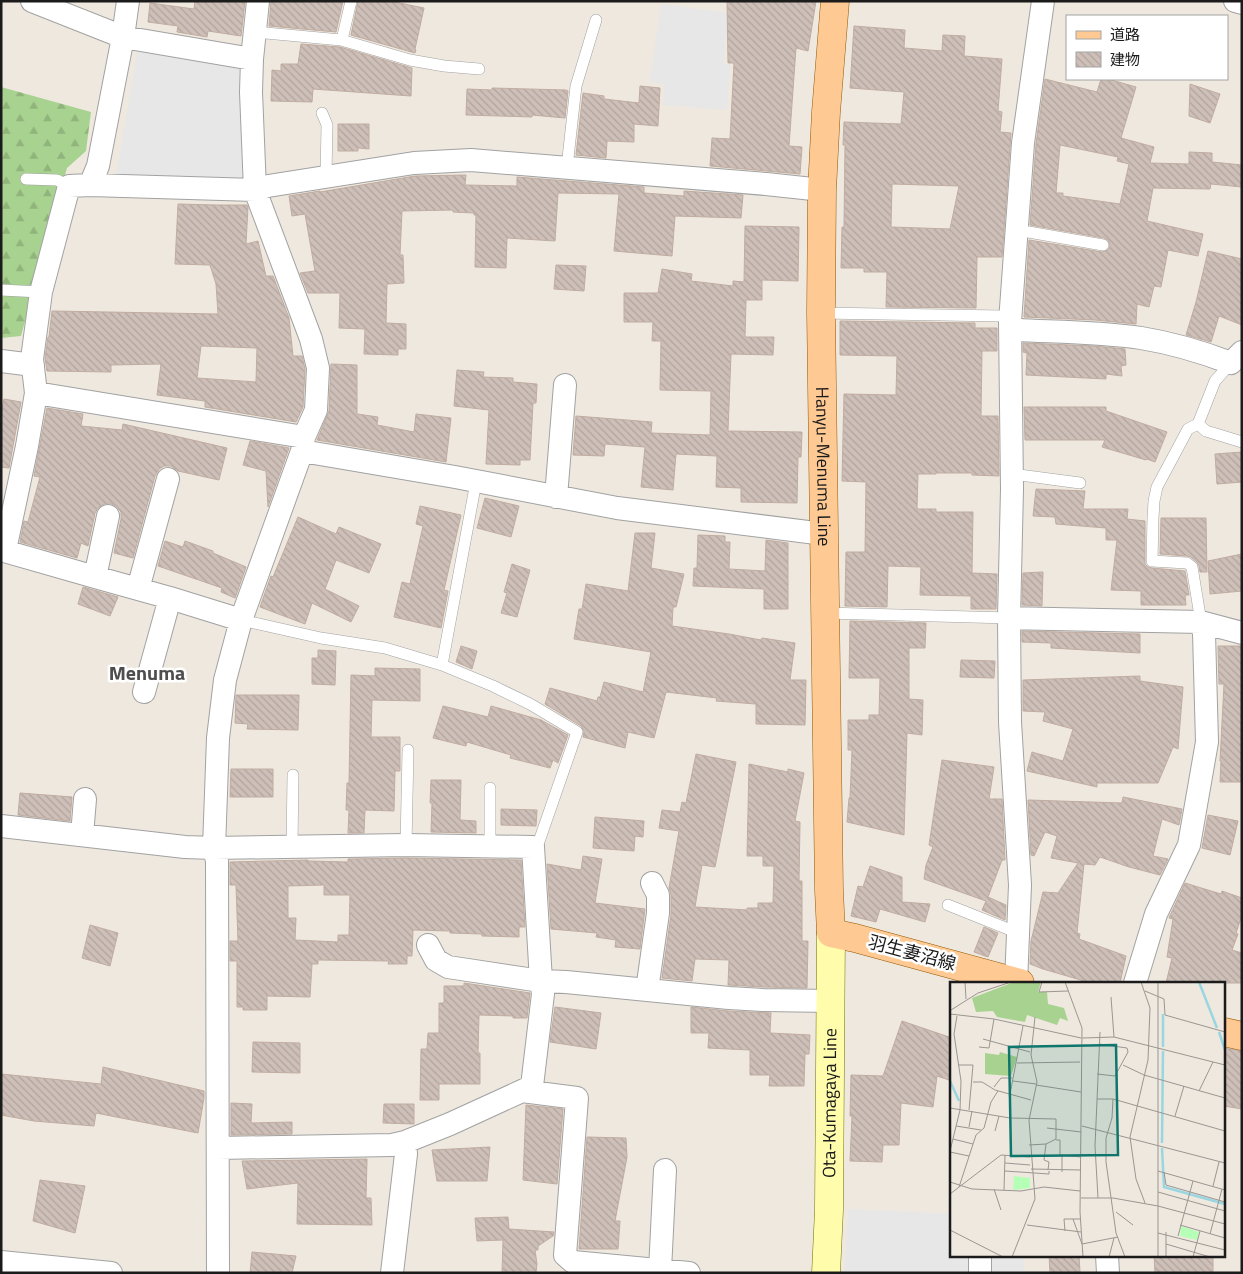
<svg xmlns="http://www.w3.org/2000/svg" width="1243" height="1274" font-family="'Titillium Web','Noto Sans JP',sans-serif">
<style>
.forest{fill:url(#forest-firs)}
.parking{fill:#e7e7e7}
.building{fill:url(#building-back-hatch);stroke:#c1aca0;fill-rule:evenodd}
.lines{fill:none;stroke-linecap:round;stroke-linejoin:round}
.service-casing{stroke:#a2a2a2;stroke-width:12}
.minor-casing{stroke:#a2a2a2;stroke-width:24}
.secondary-casing{stroke:#707400;stroke-width:29}
.primary-casing{stroke:#925800;stroke-width:29}
.service{stroke:#fff;stroke-width:11}
.minor{stroke:#fff;stroke-width:22}
.secondary{stroke:#fffdac;stroke-width:28}
.primary{stroke:#ffc993;stroke-width:28}
.labels{text-anchor:middle;stroke-width:5;stroke-linejoin:round;paint-order:stroke}
.street-label{font-size:18px;fill:#1b1b1b;stroke:#fff}
.quarter-label{font-size:20px;font-weight:bold;fill:#4e4e4e;stroke:#fff}
.inset-river{fill:none;stroke:#9ad6e1;stroke-width:2.5}
.inset-road{fill:none;stroke:#9a9691;stroke-width:1}
.view{fill:#0f766e;fill-opacity:0.15;stroke:#0f766e;stroke-width:2.5}
.inset-edge{fill:none;stroke:#1b1b1b;stroke-width:2.5}
</style>
<defs>
<pattern id="forest-firs" width="22" height="20" patternUnits="userSpaceOnUse" patternTransform="scale(1.25)"><rect width="22" height="20" fill="#a8d28f"/><path d="M5 1l3.5 6h-7zM16 11l3.5 6h-7z" fill="#90b47b"/></pattern>
<pattern id="building-back-hatch" width="6" height="6" patternUnits="userSpaceOnUse" patternTransform="scale(1.25)"><rect width="6" height="6" fill="#cec0b8"/><path d="M-1 5l2 2M0 0l6 6M5-1l2 2" fill="none" stroke="#b0a49e"/></pattern>
</defs>
<rect width="100%" height="100%" fill="#eee8df"/>
<path class="forest" d="M1,87L91,112L86,151L67,168L21,336L1,338Z"/>
<path class="parking" d="M661,4L742,15L740,43L725,39L724,64L730,65L727,110L663,105L664,84L650,82Z
M138,47L239,65V103L243,180L116,176Z
M848,1209L952,1214V1255H978L977,1273H845Z
M987,1255H1024V1273H987Z"/>
<path class="building" d="M195,1H245L241,36L208,31L207,37L177,32L178,26L148,22L150,3L194,9Z
M271,1H343L336,32L269,26Z
M358,1H390L424,8L415,49L416,50L415,53L351,35Z
M727,1H816L808,51L796,48L789,146L802,147L800,174L710,166L712,138L730,139L734,63H728Z
M854,26L905,30L904,48L942,51L943,35L965,36L964,56L1002,59L998,111L1002,112L1000,132L1011,133L1002,257H977L976,308L886,307L887,272H864V268H841L842,227H844L845,145H843L844,122L901,124L904,92L850,88ZM892,184L959,186L950,229L891,227Z
M301,44L340,47L412,68L411,96L313,89L312,102L271,101L272,70L281,71V64H298Z
M1045,79L1097,92L1101,79H1108L1136,87L1121,138L1154,147L1150,163L1189,164V152L1212,153V162L1242,165V187L1211,184L1210,189L1153,188L1147,221L1203,234L1198,256L1168,250L1161,287L1154,286L1149,307L1137,304L1136,324L1095,320L1024,317L1029,240L1102,252L1108,250L1110,246L1108,240L1104,238L1030,225L1036,144ZM1060,145L1118,157L1117,161L1129,164L1120,204L1063,196V193H1056Z
M1190,84L1220,94L1210,123L1189,116Z
M640,86L660,88L658,126L634,124V142L607,141L606,158L576,155L583,93L604,96V99L639,103Z
M492,88L566,90L568,91L565,118L532,115V117L466,115L467,89L492,90Z
M338,124H369V149L358,148V151H338Z
M466,175L465,185L517,186V177L644,187V193L684,196V191L743,195L741,218L675,216L672,256L614,251L619,194L558,193L555,241L507,238L506,268L475,267L476,215H474V213L453,212V210L402,211L400,255H403L404,283L387,284L386,323L406,324V349H398V355L364,354L365,329L339,328L340,293H308L300,273L315,271L305,214L292,216L289,196L320,191V192L415,176Z
M178,204L216,205H247L248,207L246,244L258,241L266,276H273L289,318L293,356H302L305,369L303,407L296,422L205,407V401L157,395L161,364L111,365V372L47,371L45,358L48,337H49L52,311L218,314L216,284L210,265L175,264ZM201,346L257,348L256,382L197,378Z
M745,226L799,227L798,281L762,280V300H746L745,337H774L773,355L731,354L728,431L802,432L801,457H798L797,503L741,502V488L716,487L717,456L676,454L673,490L641,487L645,447L605,444L604,456L573,455L576,416L652,422L651,433L710,435L711,391L660,390L661,341H652L653,322H624V293H658L662,269L692,274L691,281L733,286V281L744,282Z
M1208,251L1242,259V325L1219,316L1211,342L1186,335L1196,302Z
M556,265L586,266L584,291L554,289Z
M840,321L975,323V328H997V351H982L981,416H998L999,476L972,475V473H936V474H918L917,509H936V512H973L972,573L997,574L996,609H971V596L920,595L921,567L888,566L887,607L845,606L846,552H865L866,482L842,481L844,394L896,395L897,356L840,355Z
M1023,343L1094,346L1125,349L1126,365L1121,366L1122,376L1106,374V379L1026,375L1027,353L1023,352Z
M331,364L357,365V414L378,417L377,425L414,432L416,414L451,418L446,462L317,440L329,411Z
M457,370L484,372L483,377L513,378V382L537,384L536,403H533L530,460H520V465L486,464L489,410L454,406Z
M4,399L21,402L9,468L1,467V415Z
M1024,407H1106V411L1167,432L1155,462L1147,459L1146,460L1102,447L1105,440H1025Z
M47,408L83,414L81,426L122,430L123,424L227,448L219,480L178,471L171,466H164L159,469L155,476L133,558L114,553L121,519V512L116,506L110,503L104,504L98,508L95,513L88,546L81,543L77,558L20,542L24,521L28,522L40,477L34,476Z
M250,441L289,448L268,507L266,471L243,465Z
M1242,452V482L1217,484L1215,454Z
M1036,489L1085,491L1083,509H1128L1127,519L1145,521V564L1148,567L1152,568L1185,571L1189,595H1185L1186,605H1141V591L1111,590L1117,540H1106V528L1056,524L1055,517L1033,516Z
M485,498L519,506L511,537L477,528Z
M420,506L461,515L444,590L448,591L441,628L394,617L402,582L410,584L423,526L416,524Z
M298,517L336,534L339,527L381,544L369,573L336,560L325,589L359,606L351,622L312,603L305,624L260,607L271,576L273,577Z
M1161,518H1206L1207,572H1200L1199,566L1197,562L1191,557L1187,556L1160,554Z
M635,533H655L651,568L684,574L676,607H673L672,626L729,634L761,640L762,638L795,643L790,680H806L805,725L756,724V704L716,701L717,698L666,692L654,738L628,732L625,748L583,737L584,731L581,726L545,704L550,688L597,701L598,697H600L604,682L643,692L651,652L574,639L579,609H582L586,584L628,591Z
M698,535L725,536V542H730L729,569L765,571L766,540L788,543V609H764V589L693,586L694,568H697Z
M165,541L183,547L185,541L213,551V553L246,567L235,598L221,592L222,588L158,566Z
M1242,554V591L1210,594L1208,561Z
M512,564L530,570L517,617L501,613L507,593L504,592Z
M1043,572L1042,606L1022,605L1023,573Z
M83,587L118,597L110,616L78,604Z
M850,621L926,623L925,648H909V699L923,700L922,735L907,733L904,835L847,822L849,798H850L852,750H848V720H869V715H879L880,678H849Z
M1022,631L1140,634V653L1051,648V643L1022,642Z
M461,646L477,651L472,669L456,662Z
M1218,646H1242V782H1220L1221,761H1220L1224,684H1219Z
M318,650L336,651L335,685L312,684V658H318Z
M961,660L995,661L994,678L960,677Z
M375,668L420,669V701L372,700L371,737H400V771H395L394,811L365,810L364,833H348L349,810H346L347,783H349L351,675L375,676Z
M1140,676V681L1183,687L1178,749L1173,747L1158,783H1097V787L1027,771L1032,752L1063,761L1073,729L1043,721L1045,712L1023,711V680Z
M236,695H299L298,730L247,729L248,724L235,723Z
M443,706L488,717L491,706L541,720L568,735L558,763L553,760L550,768L510,758L511,755L467,742L466,746L433,738Z
M696,754L736,762L715,867L702,865L695,907L747,910V908H758V903H773L774,866H763V856H747L749,764L788,772V769L804,773L795,821L800,822L799,881H802V941H808L807,988L763,987L728,985L729,960L695,959L692,981L662,978L671,915V895L669,888L679,831L659,828L662,810L680,812L682,802L686,803Z
M942,760L994,767L989,799H1002L1005,860H1002L988,897L1006,905L1005,920L982,910L986,901L924,879L926,865L933,847L929,845Z
M231,769H273V797H230Z
M431,780H461L460,820L476,821V833L431,832L432,803H430Z
M20,793L72,797L70,821L18,815Z
M1123,797L1182,809L1179,825L1162,819L1153,856L1168,859L1160,875L1129,867L1100,857L1095,865L1084,864L1077,933L1080,934L1079,939L1126,956L1120,983H1091L1043,969L1030,964L1031,941L1043,892L1058,893L1078,863L1051,858L1057,836L1045,832L1034,856L1031,855L1028,800L1122,803Z
M501,809L537,810L536,826L501,825Z
M1208,815L1238,821L1230,855L1202,848Z
M595,817L644,821L643,837L635,836L634,851L593,848Z
M583,856L602,859L595,903L645,909L640,949L615,947L616,940L596,937L597,933L551,929L547,864L581,870Z
M406,858L521,860L525,927H519V937L482,936V934L450,933V931L413,930L412,956H407V964H388L389,961L318,960V964H312L310,997L267,996V1010H243V1007H237V961H230V941H238L236,885H230V862L308,860V861L348,862V859ZM324,885V895H350L349,935H338V942L295,940L296,918H288V886Z
M870,866L902,877V902L930,904L925,922L880,909L876,922L851,916L858,886L863,887Z
M1185,883L1221,894L1222,891L1242,898V915L1236,933L1238,934L1232,950L1242,953V983H1166L1172,958L1167,957L1173,919L1169,918Z
M90,925L118,933L110,966L82,958Z
M984,927L998,933L988,957L974,952Z
M464,983L530,993L527,1018H513V1016L479,1015L478,1053H480V1084H439V1100H420L421,1049H427L428,1033H439V1003H444V986H464Z
M555,1007L601,1013L596,1049L550,1042Z
M691,1007L728,1011L771,1013L770,1033L810,1035L809,1054H805L804,1086H769L770,1075H750V1050L708,1048L709,1033H691Z
M902,1021L952,1038V1081L937,1076L933,1107L901,1103L899,1145H883L882,1162L850,1161L852,1116H850L851,1075L883,1076Z
M253,1042L300,1043V1073L252,1072Z
M1224,1048L1242,1051V1109L1224,1106Z
M103,1067L204,1091V1098L198,1133L96,1113L94,1126L34,1121L1,1115V1074L101,1084Z
M231,1103L252,1104L251,1123L292,1122V1134L231,1135Z
M384,1104H414V1124L383,1123Z
M526,1105L563,1109L557,1184L523,1180Z
M587,1137L626,1138L627,1157L615,1221H620L618,1249H579Z
M490,1147L487,1181H437L432,1150Z
M367,1159L366,1198H371L372,1225L297,1224L298,1183L247,1189L242,1161Z
M40,1180L85,1186L75,1233L33,1221Z
M508,1217L509,1229L554,1232L553,1236L538,1246V1250H535L537,1264L536,1273H502L503,1240L477,1241L475,1218Z
M252,1252L296,1256L292,1273H250Z
M1049,1255H1079L1080,1272L1050,1273Z
M1154,1255H1213V1273H1155Z"/>
<g class="lines">
<defs>
<path id="service" d="M255,32L341,40L410,60L444,66L479,69
M342,40L351,1
M322,113L327,125L326,176
M567,167L576,86L596,20
M26,179L57,180L69,186
M1017,230L1103,245
M1,290L41,292
M821,313L1002,316L1010,322
M1198,424L1206,431L1242,442
M1012,474L1080,483
M825,613L1009,618
M241,620L321,638L385,648L442,665L493,686L530,704L577,732L535,853
M1201,622L1192,567L1187,563L1152,561L1153,518L1154,501L1157,487L1188,429L1198,424L1215,381L1231,363
M442,665L476,482
M490,788V846
M406,845L408,750
M292,847L293,775
M948,905L1018,933"/>
<path id="minor" d="M32,1L123,37L252,59
M1235,1L1242,3
M90,185L98,166L123,37L128,1
M1010,322L1017,330C1058,332 1100,332 1141,338C1172,343 1202,352 1231,363L1242,352
M1,361L33,365
M36,393L304,437
M302,451L455,477L617,508L824,534
M556,497L565,385
M1,550L95,577L170,598L241,620
M5,550L27,446L36,393L32,359L41,292L69,186L90,185L255,190L268,186L414,163L471,160L766,184L822,190
M95,577L108,516
M138,589L168,479
M1009,618L1201,622L1242,633
M144,692L170,598
M1,826L185,847L214,848L406,845L533,847L541,981L543,994L532,1086L522,1091L450,1124L405,1142L392,1145L218,1148
M82,835L85,799
M428,945L436,960L448,967L541,981L566,982L729,998L763,1000L831,1001
M1016,983L1020,885L1010,722L1009,618L1012,489L1010,322L1023,143L1043,1
M1135,983L1156,914L1189,845L1207,742L1204,633L1201,622
M647,990L658,913V895L652,883
M522,1091L577,1098L565,1255L573,1262L689,1273
M980,1255V1273
M1107,1255L1108,1273
M1,1262L111,1273
M660,1270L665,1170
M218,1273L217,861L214,848L218,738L225,680L241,620L302,451L304,437L316,410L318,368L311,339L255,190L251,92L252,59L258,1
M392,1273L406,1154L405,1142"/>
<g id="secondary">
<path id="s1" d="M826,1273L829,1210L831,933"/>
</g>
<g id="primary">
<path id="s2" d="M835,1L826,112L822,190L821,313L829,890L831,933L855,938L1020,983"/>
<path d="M1224,1032L1242,1036"/>
</g>
</defs>
<use href="#service" class="service-casing"/>
<use href="#minor" class="minor-casing"/>
<use href="#secondary" class="secondary-casing"/>
<use href="#primary" class="primary-casing"/>
<use href="#service" class="service"/>
<use href="#minor" class="minor"/>
<use href="#secondary" class="secondary"/>
<use href="#primary" class="primary"/>
</g>
<g class="labels">
<g class="street-label">
<text dy="6" stroke="none"><textPath href="#s2" startOffset="466">Hanyu-Menuma Line</textPath></text>
<text transform="translate(912 953) rotate(15)" y="6">羽生妻沼線</text>
<text dy="6" stroke="none"><textPath href="#s1" startOffset="170">Ota-Kumagaya Line</textPath></text>
</g>
<g class="quarter-label">
<text x="147" y="680">Menuma</text>
</g>
</g>
<g transform="translate(950 982)">
<rect width="275" height="275" fill="#eee8df"/>
<path d="M64,0H91L88,10H97L98,22L114,26L118,39L110,36L107,43L77,33L75,40L47,35L43,29L26,30L22,16ZM50,70L67,75L61,94L35,92V71L49,73Z" fill="#a8d28f"/>
<path d="M64,194L80,196V206L63,208ZM231,244L249,250L247,258L230,254Z" fill="#b6ffb6"/>
<path class="inset-river" d="M249,0L267,46M269,50L275,68M213,65V32M0,99L9,119M212,161L213,69M212,166L214,205L275,222"/>
<path class="inset-road" d="M15,0L16,17M92,0L89,10L118,9M115,0L132,46L130,230L133,275M191,0L200,26L198,78L180,155L186,197L195,221M208,0V275M195,9L214,17L215,33L275,50M161,15L164,55M1,28L28,11L61,0M0,32L44,37L131,56M132,56L164,55L275,83M33,57L80,70M29,65L39,66L44,37M67,81L130,80M8,83H23L19,128M173,83L194,93L275,116M147,92L165,94L178,70L177,66L149,62M63,99L86,102M23,100H32L45,108L81,118M86,103L131,110M44,105L51,96H62M249,109L263,80M60,112L73,44M147,117H163L275,149M163,117L162,136L156,156V180L166,251L175,275M0,126L60,136L106,137V157L96,162L79,163M225,134L234,104M6,144L31,148M132,144L275,181M19,145L22,129M97,146L131,150M45,149L49,134M3,157L23,162M106,158H110V173L131,175M96,162L94,178L99,180L98,188M0,169L10,128L11,99L4,52L7,34M0,170L19,174M55,181L80,183M81,187L131,188M55,189L99,192V189M208,189L275,208M112,190V173M214,190L216,203L275,220M0,200L22,207L71,209L94,205L130,209M263,204L269,180M9,205L26,153L34,146L41,120L48,109M44,207L51,228M54,208L55,173M208,210L275,229M0,212L51,173L80,175M131,216H163L208,224L275,242M148,216L145,164L150,50M166,230L183,243M123,237L132,262L168,255M77,243L131,250M230,243L275,256M0,248L53,275M115,249L114,237H130M208,251L275,268M260,252L272,207M228,254L243,199M216,262L260,275M62,275L85,217L79,138L87,100L81,73L85,35M159,275L164,256M216,275V250M243,275L250,249"/>
<path class="view" d="M166,63L168,173L61,174L59,65Z"/>
<rect width="275" height="275" class="inset-edge"/>
</g>
<rect width="1243" height="1274" fill="none" stroke="#1b1b1b" stroke-width="5"/>
<rect x="1066" y="15" width="162" height="65" fill="#ffffff" stroke="#a4a4a4"/>
<rect x="1076" y="31" width="25" height="8" fill="#ffc993" stroke="#a4a4a4"/>
<text x="1110" y="40" font-size="15" fill="#1b1b1b">道路</text>
<rect x="1076" y="52" width="25" height="15" fill="url(#building-back-hatch)" stroke="#a4a4a4"/>
<text x="1110" y="65" font-size="15" fill="#1b1b1b">建物</text>
</svg>
